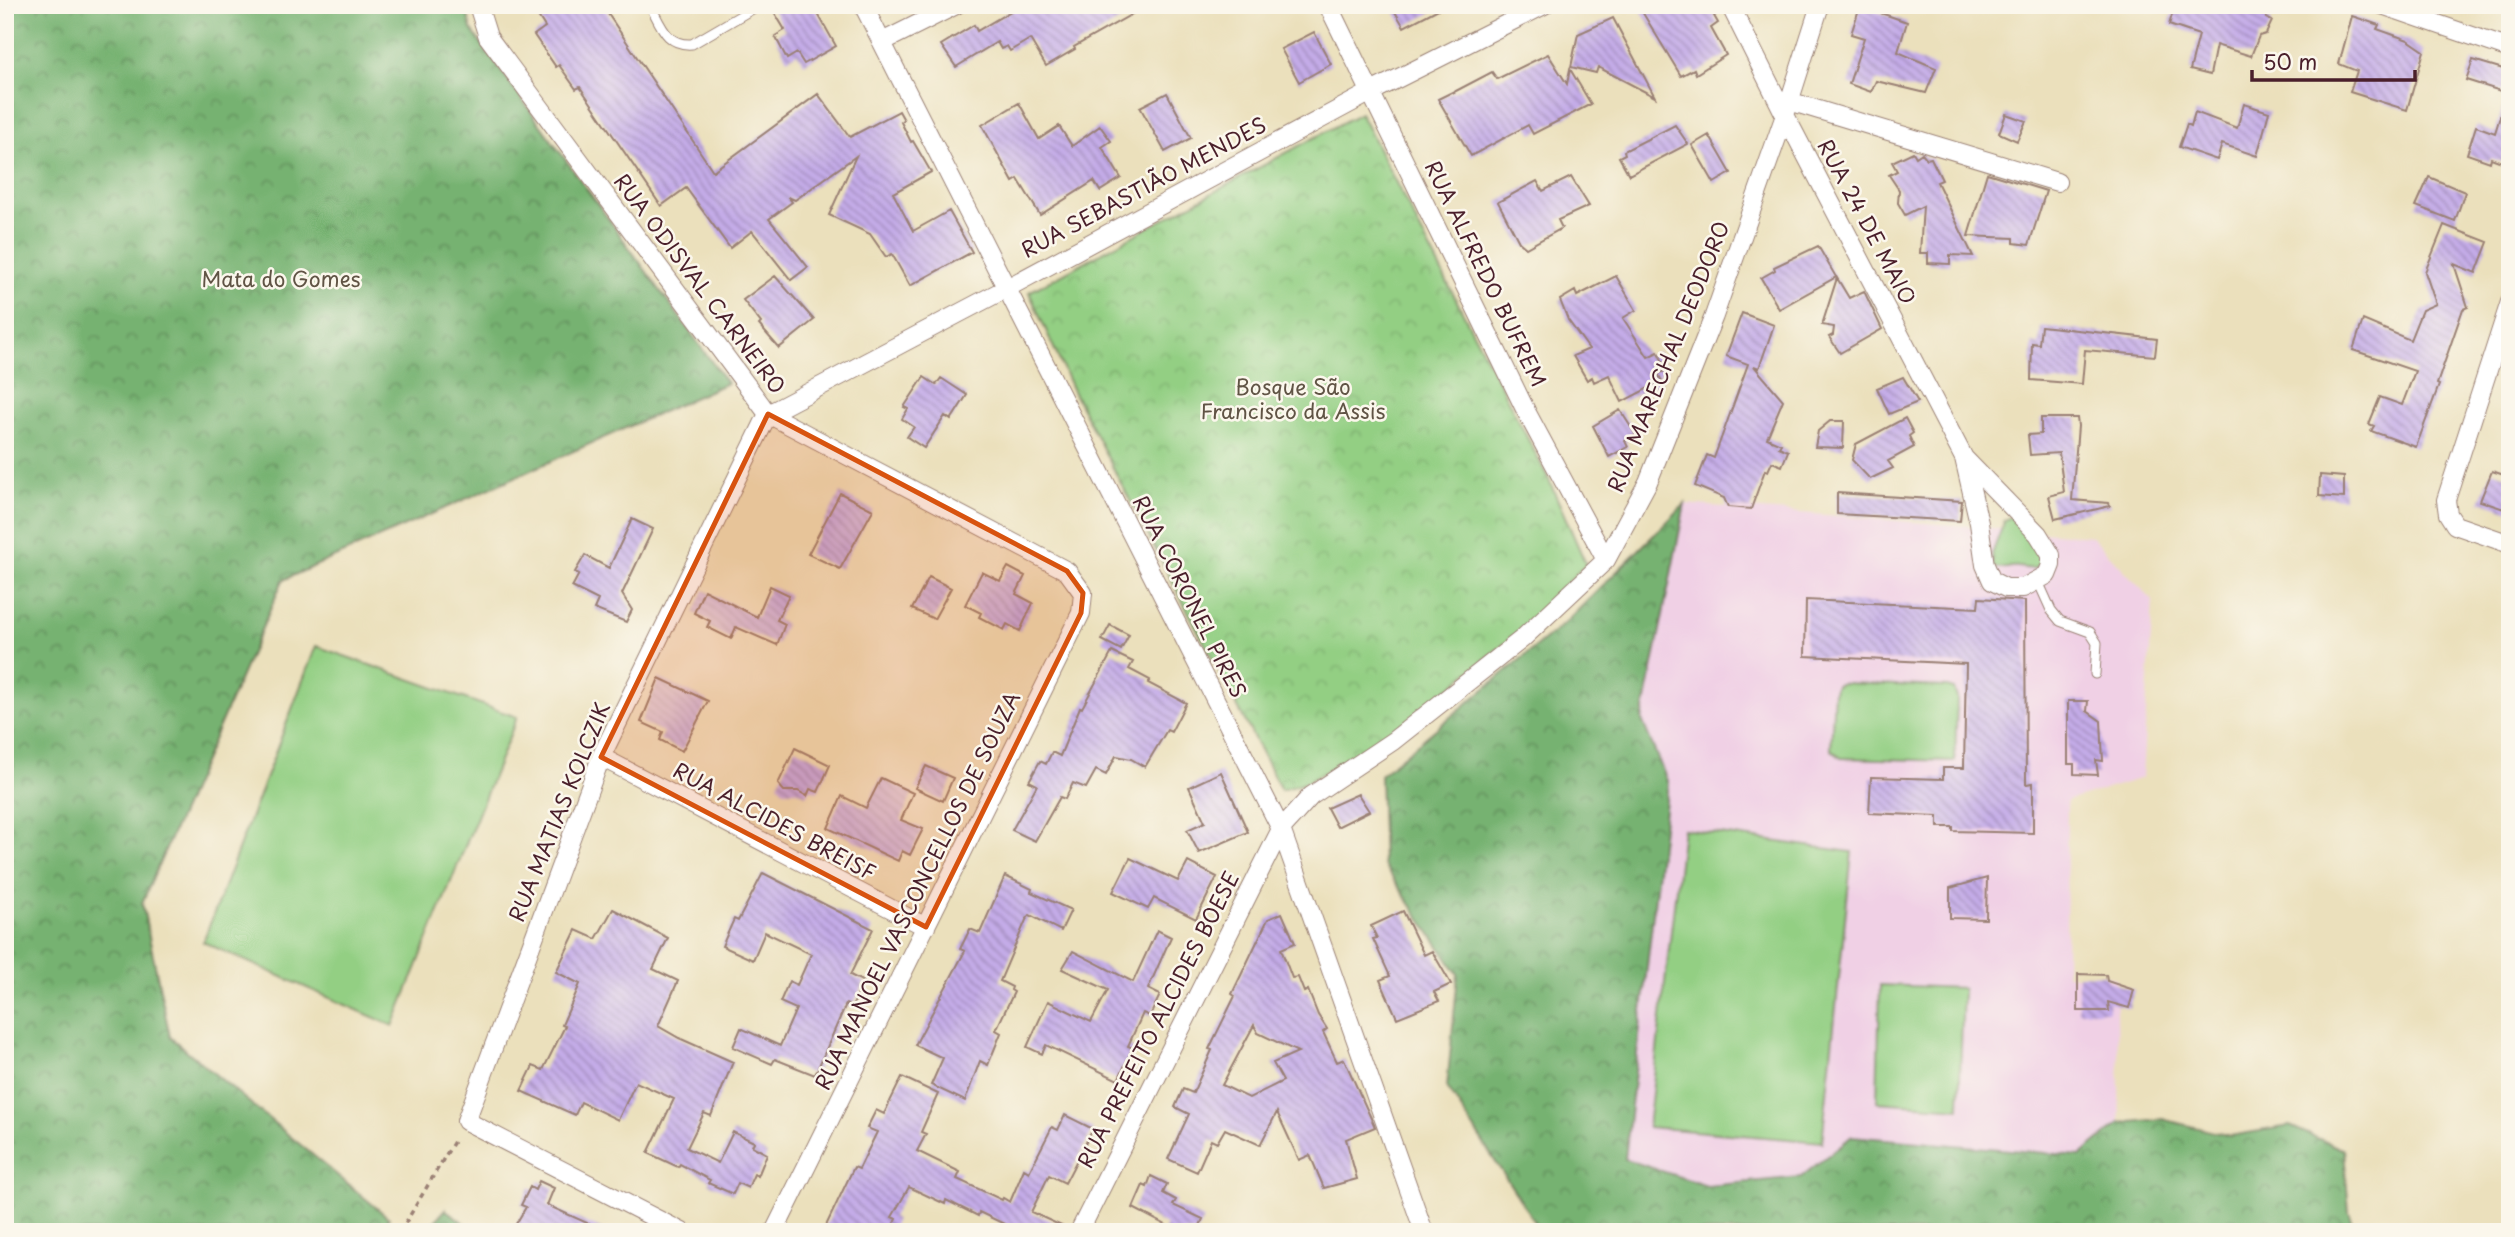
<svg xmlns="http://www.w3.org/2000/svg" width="2515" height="1237" font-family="'Playpen Sans',sans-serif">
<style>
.built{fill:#f0d0e5}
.forest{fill:url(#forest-crowns);stroke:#60684e;stroke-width:2}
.park{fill:url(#park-crowns);stroke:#6e7757;stroke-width:2}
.garden{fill:#93cf83;stroke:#6e7757;stroke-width:2}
.building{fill:url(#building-back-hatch);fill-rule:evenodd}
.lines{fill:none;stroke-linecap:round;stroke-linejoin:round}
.lane-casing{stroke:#9a8074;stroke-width:11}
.street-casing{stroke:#9a8074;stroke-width:20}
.path{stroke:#9a8074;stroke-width:3.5;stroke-dasharray:5 5;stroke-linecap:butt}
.lane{stroke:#fff;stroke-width:9}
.street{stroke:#fff;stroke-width:18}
.marked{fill:#d8530f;fill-opacity:0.2;stroke:#d8530f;stroke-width:5;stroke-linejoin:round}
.labels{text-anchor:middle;stroke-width:5;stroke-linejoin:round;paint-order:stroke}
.street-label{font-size:21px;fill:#4a1f2b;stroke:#fbf7ec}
.park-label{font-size:21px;fill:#605445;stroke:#fbf7ec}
</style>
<defs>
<pattern id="forest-crowns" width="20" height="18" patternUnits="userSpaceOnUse" patternTransform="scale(1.75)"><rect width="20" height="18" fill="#76b271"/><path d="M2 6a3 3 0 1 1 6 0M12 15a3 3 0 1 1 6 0" fill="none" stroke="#63905d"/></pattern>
<pattern id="park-crowns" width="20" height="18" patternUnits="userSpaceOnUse" patternTransform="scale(1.75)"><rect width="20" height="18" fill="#93cf83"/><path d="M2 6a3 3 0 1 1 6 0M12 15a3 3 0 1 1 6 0" fill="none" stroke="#80b171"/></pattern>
<pattern id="building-back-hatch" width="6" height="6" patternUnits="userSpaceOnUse" patternTransform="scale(1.75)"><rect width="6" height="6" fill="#c4ace8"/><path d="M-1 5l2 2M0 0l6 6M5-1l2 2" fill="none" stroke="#a18bbc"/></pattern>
</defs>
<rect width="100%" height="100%" fill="#fbf7ec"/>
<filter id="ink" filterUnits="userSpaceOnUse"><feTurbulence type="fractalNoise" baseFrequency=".0143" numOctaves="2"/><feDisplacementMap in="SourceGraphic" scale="14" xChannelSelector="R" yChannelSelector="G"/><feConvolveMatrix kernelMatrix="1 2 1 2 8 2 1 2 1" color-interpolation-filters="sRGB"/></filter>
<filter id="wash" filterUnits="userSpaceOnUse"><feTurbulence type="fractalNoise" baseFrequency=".00686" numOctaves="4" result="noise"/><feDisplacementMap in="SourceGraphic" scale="28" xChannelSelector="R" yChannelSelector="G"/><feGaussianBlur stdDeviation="1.57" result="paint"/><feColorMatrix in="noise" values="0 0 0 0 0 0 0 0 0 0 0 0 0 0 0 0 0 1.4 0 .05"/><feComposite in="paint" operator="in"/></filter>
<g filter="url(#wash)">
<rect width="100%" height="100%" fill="#ebe0bc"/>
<path class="built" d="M1685,504L2092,536L2153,601L2142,778L2067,801L2066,975L2116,978L2120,1123L2080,1156L1852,1136L1801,1177L1707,1186L1625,1159L1668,783L1642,720Z"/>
<path class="forest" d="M5,5H466L471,29L727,383L283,580L142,903L170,1037L389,1218L376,1232H5Z
M1685,504L1642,720L1668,783L1625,1159L1707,1186L1801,1177L1852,1136L2080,1156L2120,1123L2162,1119L2230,1136L2290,1126L2344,1150L2349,1212L2357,1232H1541L1447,1087L1458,974L1383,864L1380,775L1566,622Z
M446,1209V1210L477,1232H425Z"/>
<path class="park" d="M1360,113L1548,478L1586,564L1518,633L1389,736L1305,783L1281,790L1073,391L1029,292Z"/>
<path class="garden" d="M2010,517H2016L2045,555L2036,568C2027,570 2021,566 2012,567C2005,568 2002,570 1994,568L1992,554L2005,520Z
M316,646L517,717L393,1026L203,942Z
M1843,683L1947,687L1954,689L1957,698L1955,761L1841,758L1831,749L1834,691L1836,685Z
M1683,829L1852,852L1822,1142L1648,1127Z
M1880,985L1963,988L1959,1108L1877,1102Z"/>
<g id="blocks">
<path class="building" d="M531,5H602L713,171L818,94L850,137L899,111L904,120L901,122L911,142L913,141L931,172L893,193L913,231L949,211L972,252L910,286L892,254L886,257L870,234L829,215L856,156L795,200L788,197L792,202L769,219L808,267L791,280L752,231L730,248L686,188L661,206L580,87L576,89L559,65L556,67L534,35L545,27Z
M770,5H813L836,46L804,64L797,53L787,59L775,36L785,30Z
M1021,5H1148L1074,47L1075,49L1046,66L1030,39L1010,51L1007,46L1001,49L997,42L956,67L941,45L974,25L977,31Z
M1391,5H1446L1404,27Z
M1638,5H1719L1720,11L1714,16L1718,23L1711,28L1726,55L1696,74L1694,69L1681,76Z
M2175,5H2271L2266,18L2272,21L2266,34L2259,36L2251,56L2216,45L2210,75L2190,70L2199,35L2169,25Z
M1860,6L1907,22L1898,52L1936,68L1926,93L1876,81L1871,92L1849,84L1864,38L1851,34Z
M2352,16L2379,25L2377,29L2408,40L2424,51L2407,110L2350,92L2357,71L2339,64Z
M1613,18L1655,97L1598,67L1596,73L1571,67L1578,34Z
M1314,32L1331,64L1299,82L1281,49Z
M1548,54L1567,84L1570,69L1591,104L1533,134L1528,125L1471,156L1438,99L1454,91V92L1492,72L1497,79Z
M2473,60L2510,71V94L2466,80Z
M1167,93L1191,138L1165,152L1140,107Z
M2506,97L2510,98V165L2491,158L2490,162L2467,154L2476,126L2495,133Z
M1019,103L1039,139L1059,126L1072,146L1100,126L1111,141L1102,147L1121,178L1100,191L1094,181L1040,215L1018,179L1013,182L982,125Z
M2244,104L2269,112L2257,156L2222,144L2217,160L2179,147L2187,124L2191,126L2195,112L2237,128Z
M2006,114L2026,121L2017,141L1999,133Z
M1675,125L1688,144L1629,175L1619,157L1625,154L1624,151Z
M1709,135L1731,173L1714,183L1692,145Z
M1913,152L1916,157L1922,153L1927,159L1931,158L1942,180L1937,182L1973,256L1950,255V264L1928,263V253H1920L1923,206L1905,215L1898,203L1899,190L1889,175L1897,171L1892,162Z
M1987,173L2046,191L2029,245L2014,243V238L1968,236Z
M1571,177L1589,206L1558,220L1562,228L1526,248L1519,242L1498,202L1537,181L1543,191Z
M2429,177L2465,192L2455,221L2416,206Z
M2444,225L2488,242L2476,273L2454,264L2468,307L2463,309L2437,384L2439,385L2416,447L2371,431L2374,426L2369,424L2380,397L2402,405L2415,371L2353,350L2363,320L2410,340L2422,310L2436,304L2425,272Z
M1818,246L1836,277L1779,309L1761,278L1775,270L1774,267Z
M775,276L814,320L779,348L759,325L761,323L743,300Z
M1616,276L1636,310L1623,318L1648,357L1658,352L1667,370L1658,374L1662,381L1622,402L1609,375L1594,382L1592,377L1587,380L1573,356L1589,349L1568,320L1560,300L1575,291L1577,296Z
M1837,278L1849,298L1864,291L1882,329L1840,353L1829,337L1833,335L1834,327L1822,325Z
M1742,313L1774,325L1759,368L1754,366L1783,400L1767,438L1781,444L1779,447L1788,451L1782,466L1772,462L1768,471L1765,470L1751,509L1728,507L1724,498L1695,486L1707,455L1714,458L1748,364L1726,356Z
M2041,326L2157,339L2155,356L2085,350L2082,384L2031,380L2032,343L2039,344Z
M924,377L936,385L941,378L967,395L951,420L945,416L924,448L907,437L914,427L902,419L908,409L904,407Z
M1903,377L1918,402L1889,414L1877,388Z
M1620,410L1636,435L1625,441L1628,447L1609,457L1593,426Z
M1905,418L1913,433L1909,436L1914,447L1888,461L1893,468L1870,479L1852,460L1856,444Z
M2041,418H2077L2078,426L2072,500L2109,503L2110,506L2055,519L2049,496L2064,492L2059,453L2030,455L2028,435L2041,434Z
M1830,421H1844L1843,448L1815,447L1818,431Z
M2492,471L2510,477V511L2480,501Z
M2320,475L2344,477V498L2319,496Z
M840,493L873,510L840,569L808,554Z
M1837,493L1962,501L1960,521L1837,514Z
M632,519L653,529L622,594L632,610L626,622L594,609L598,600L572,587L579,574L575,572L585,555L609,568Z
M1008,567L1025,576L1016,594L1033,603L1020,631L1007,624L1004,630L979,617L981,613L965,605L982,572L1000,581Z
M929,577L951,588L934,619L912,609Z
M770,586L789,595L777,620L785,624L777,645L736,627L731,639L707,627L710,621L694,613L704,590L757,617Z
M1979,598L2025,601L2026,784L2033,783V833L1953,831V827H1938V816L1869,813L1871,777L1943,779V768H1964L1966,664L1805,656L1806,600L1978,608Z
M1110,625L1129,635L1121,650L1102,640Z
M1112,652L1133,662L1129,669L1150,680L1148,683L1186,703L1171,732L1167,730L1145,767L1131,759L1116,756L1106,775L1096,770L1086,788L1073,783L1065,799L1060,797L1035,841L1012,830L1037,785L1029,781L1040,761L1046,764L1052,752L1060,756L1080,707L1082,708Z
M659,678L708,701L682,751L660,740L663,732L641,722Z
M2068,701H2088L2087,711L2101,721L2103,761L2096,760L2098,775L2074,774V764H2068Z
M795,748L830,765L818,792L810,789L807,796L798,791H784L778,784Z
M926,766L953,778L943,801L915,788Z
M1221,772L1248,832L1199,853L1187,830L1205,822L1189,787Z
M881,778L913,793L901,820L923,829L910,855L902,851L898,861L828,828L842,796L866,808Z
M1358,794L1369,811L1337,827L1327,808Z
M1130,858L1178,881L1188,862L1217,877L1196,919L1154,898L1148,909L1113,892Z
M763,873L873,929L850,975L864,982L852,1007L846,1004L815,1075L775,1059L772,1064L733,1047L741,1028L780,1046L796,1009L780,1002L789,981L797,985L811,954L765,932L753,960L722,946L734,919L738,921Z
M1005,876L1032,889L1031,892L1071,910L1061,931L1030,915L1026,920L1000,981L1012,987L1011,990L1014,992L996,1030L1001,1033L988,1065L980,1061L965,1101L931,1085L943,1058L915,1045L965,951L960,949L970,929L980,933Z
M1987,878L1986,919L1950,918V888Z
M613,909L668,938L653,969L678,981L658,1026L679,1038L733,1062L711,1116L704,1113L687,1148L718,1163L733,1132L754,1142L752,1146L767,1154L758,1176L754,1174L748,1188L738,1183L733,1194L708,1183L710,1180L680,1164L678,1167L648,1153L674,1099L636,1082L618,1120L581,1102L575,1115L521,1091L533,1066L543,1070L565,1026L562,1025L580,984L556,972L576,930L596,939Z
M1403,911L1424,955L1432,951L1451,984L1434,992L1439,1001L1397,1018L1380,980L1390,976L1373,939L1377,938L1371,926Z
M1282,913L1295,943L1281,949L1292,978L1298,977L1304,992L1308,990L1318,1015L1327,1029L1323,1032L1337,1062L1344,1059L1375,1127L1346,1139L1357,1179L1324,1188L1310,1155L1299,1160L1277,1112L1260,1145L1225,1129L1217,1143L1211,1140L1197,1172L1168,1159L1189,1114L1175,1107L1183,1089L1193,1093L1212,1050L1209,1049L1235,996L1232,994L1268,919ZM1254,1025L1258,1033L1298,1052L1273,1063L1283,1081L1249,1098L1222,1085Z
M1157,930L1171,937L1148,989L1160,995L1150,1016L1143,1013L1128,1046L1133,1048L1118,1080L1046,1045L1042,1054L1027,1047L1048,1001L1091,1022L1108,990L1062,969L1073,951L1133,982Z
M2078,974L2106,975L2107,981L2134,990L2129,1008L2108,1002L2109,1011H2078Z
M902,1077L938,1094L921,1132L926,1134L917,1151L960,1172L957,1179L1002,1200L1003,1198L1010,1202L1024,1169L1029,1172L1052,1127L1058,1130L1065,1115L1093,1129L1065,1183L1049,1175L1031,1212L1068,1229V1232H1021L979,1212L978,1216L946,1200L945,1204L909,1187L892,1217L896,1219L890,1232H823L854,1167L859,1169L877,1132L867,1128L876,1110L884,1114Z
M1151,1176L1167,1184L1163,1193L1176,1200L1173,1205L1203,1219L1197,1232H1163L1166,1225L1133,1208L1143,1185L1147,1187Z
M539,1181L554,1188L547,1205L607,1232H530L516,1224L526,1207L521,1205L530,1187L535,1190Z"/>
</g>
</g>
<g filter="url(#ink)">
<use href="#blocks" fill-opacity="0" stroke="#9a8074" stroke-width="2"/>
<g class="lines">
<defs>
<path id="lane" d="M650,5C661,25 666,46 692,44L759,5
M2037,579L2051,610L2060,621L2090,632L2097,643L2095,674"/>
<path id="street" d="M478,5L488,37L768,414L1067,571L1083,593L1081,613L774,1232
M863,5L1281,829L1424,1232
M1328,5L1527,413L1606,560
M1730,5L1785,115L1964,458L1979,523L1985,565L1992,581L2006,588H2023L2047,575L2051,565V555L2038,534L1964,458
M2382,5L2510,49
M882,42L956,5
M1789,101L2057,182
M2510,302L2446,500L2448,514L2455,525L2510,544
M601,757L926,927
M682,1232L466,1121L601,757L768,414L1007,288L1371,92L1544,5
M1079,1232L1281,829L1311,796L1393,741L1522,639L1606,560L1648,482L1714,316L1785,115L1820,5"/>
</defs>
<use href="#lane" class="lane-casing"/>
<use href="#street" class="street-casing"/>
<path class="path" d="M400,1232L456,1138"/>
<use href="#lane" class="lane"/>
<use href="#street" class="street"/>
</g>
</g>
<path class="marked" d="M768,414L1067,571L1083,593L1081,613L926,927L601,757Z"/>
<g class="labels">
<g class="street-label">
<text transform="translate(1144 188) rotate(-28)" y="7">RUA SEBASTIÃO MENDES</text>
<text transform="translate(1866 222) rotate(62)" y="7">RUA 24 DE MAIO</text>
<text transform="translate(1485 274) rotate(64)" y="7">RUA ALFREDO BUFREM</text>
<text transform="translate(699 284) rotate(53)" y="7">RUA ODISVAL CARNEIRO</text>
<text transform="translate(1669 357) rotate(-68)" y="7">RUA MARECHAL DEODORO</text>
<text transform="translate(1189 597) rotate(63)" y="7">RUA CORONEL PIRES</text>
<text transform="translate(560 812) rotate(-68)" y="7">RUA MATIAS KOLCZIK</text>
<text transform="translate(774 822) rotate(28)" y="7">RUA ALCIDES BREISF</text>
<text transform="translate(918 891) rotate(-64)" y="7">RUA MANOEL VASCONCELLOS DE SOUZA</text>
<text transform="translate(1159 1020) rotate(-63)" y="7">RUA PREFEITO ALCIDES BOESE</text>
</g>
<g class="park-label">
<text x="281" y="287">Mata do Gomes</text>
<text x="1293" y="395">Bosque São<tspan x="1293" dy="24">Francisco da Assis</tspan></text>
</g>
</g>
<rect width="2515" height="1237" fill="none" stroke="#fbf7ec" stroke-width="28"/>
<path d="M2252 70v10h163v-10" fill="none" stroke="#4a1f2b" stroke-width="3.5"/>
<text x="2263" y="70" font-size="21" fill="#4a1f2b" stroke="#fbf7ec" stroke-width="5" paint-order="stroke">50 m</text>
</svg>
